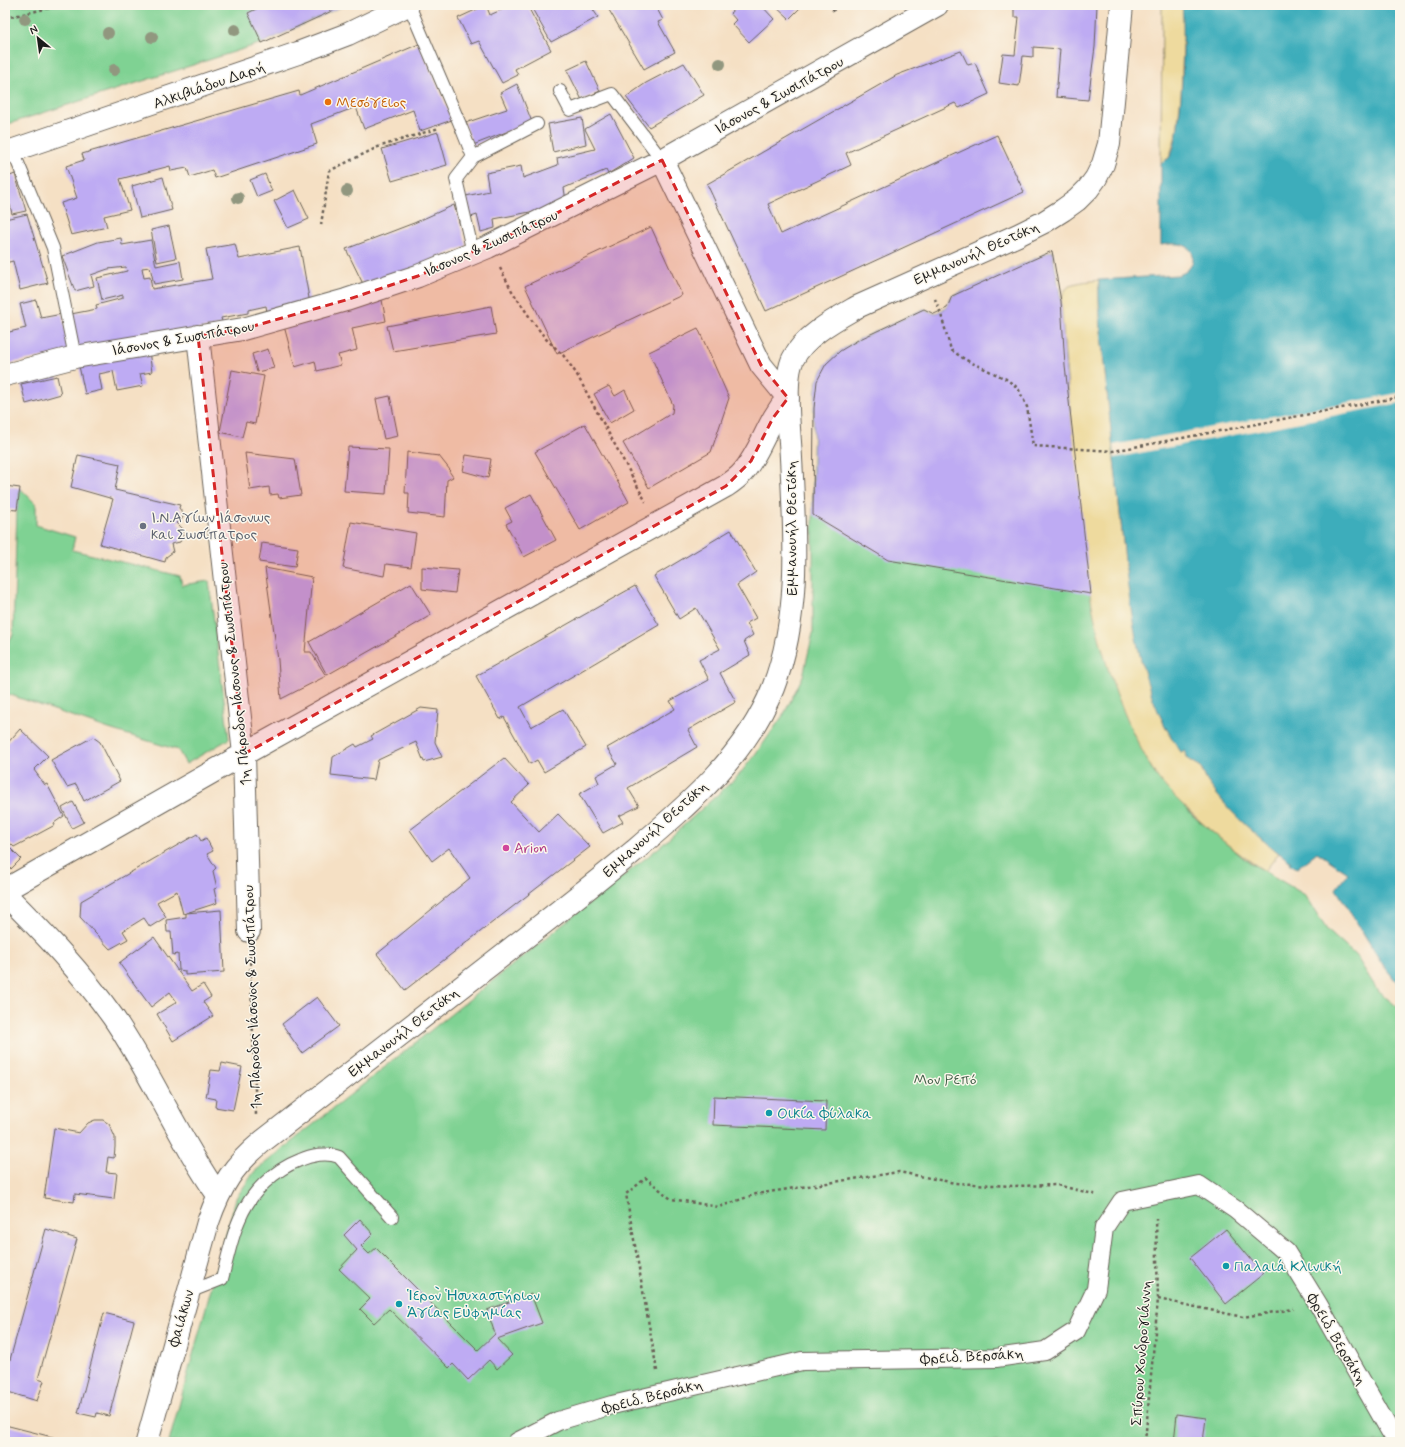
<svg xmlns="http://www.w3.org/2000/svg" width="1405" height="1447" font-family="Mynerve,sans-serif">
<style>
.green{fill:#7fd293;stroke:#4e7758}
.sand{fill:#eeda9e;stroke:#857b5d}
.water{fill:#3eadbb;stroke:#2d646c}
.pier{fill:#f5e0c4}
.building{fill:#beabf3}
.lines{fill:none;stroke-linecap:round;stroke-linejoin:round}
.service-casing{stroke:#686157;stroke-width:14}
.pedestrian-casing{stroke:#686157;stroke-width:20}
.minor-casing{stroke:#686157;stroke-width:24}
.tertiary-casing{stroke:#686157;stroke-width:24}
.secondary-casing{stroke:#686157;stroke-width:24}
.path{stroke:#686157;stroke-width:2.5;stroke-dasharray:3 3;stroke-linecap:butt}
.service{stroke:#fff;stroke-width:12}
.pedestrian{stroke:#fff;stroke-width:18}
.minor{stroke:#fff;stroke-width:22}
.tertiary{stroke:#fff;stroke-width:22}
.secondary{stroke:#fff;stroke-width:22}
.tree{fill:#91977f}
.marked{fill:#d62828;fill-opacity:0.2;stroke:#d62828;stroke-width:3;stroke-dasharray:8 5;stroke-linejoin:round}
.food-dot{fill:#e8710a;stroke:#fbf7ec;stroke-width:1.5}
.worship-dot{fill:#6b7280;stroke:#fbf7ec;stroke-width:1.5}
.hotel-dot{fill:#d1479c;stroke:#fbf7ec;stroke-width:1.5}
.culture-dot{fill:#0f9aa8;stroke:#fbf7ec;stroke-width:1.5}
.labels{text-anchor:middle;stroke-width:3;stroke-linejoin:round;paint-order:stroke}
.street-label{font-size:15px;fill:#1c1c1c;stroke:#fbf7ec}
.food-label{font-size:15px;fill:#c56008;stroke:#fbf7ec;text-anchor:start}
.worship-label{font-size:15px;fill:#5b616d;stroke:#fbf7ec;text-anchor:start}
.hotel-label{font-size:15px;fill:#b23c85;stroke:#fbf7ec;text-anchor:start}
.park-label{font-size:15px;fill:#3f5c46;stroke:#fbf7ec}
.culture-label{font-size:15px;fill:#0d838f;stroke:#fbf7ec;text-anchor:start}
</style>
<rect width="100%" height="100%" fill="#fbf7ec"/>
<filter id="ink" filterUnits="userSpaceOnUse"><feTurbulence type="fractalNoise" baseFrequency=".025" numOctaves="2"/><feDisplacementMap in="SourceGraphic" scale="8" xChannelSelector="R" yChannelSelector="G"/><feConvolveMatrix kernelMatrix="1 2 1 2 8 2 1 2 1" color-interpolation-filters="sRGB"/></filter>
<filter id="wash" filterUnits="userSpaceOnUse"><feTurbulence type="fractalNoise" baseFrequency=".012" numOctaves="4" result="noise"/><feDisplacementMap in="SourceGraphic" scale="16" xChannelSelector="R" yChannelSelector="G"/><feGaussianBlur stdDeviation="0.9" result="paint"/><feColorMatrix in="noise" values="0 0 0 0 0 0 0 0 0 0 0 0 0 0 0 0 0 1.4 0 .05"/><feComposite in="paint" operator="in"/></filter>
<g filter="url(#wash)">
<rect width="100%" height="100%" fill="#f5e0c4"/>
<path class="green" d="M5,5H345L262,43L5,125Z
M1052,251L1061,301L1065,366L1092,605L1102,648L1115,687L1131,728L1154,773L1193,816L1246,860L1305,895L1327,930L1356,956L1378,991L1400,1009V1442H169L236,1198L254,1172L662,845L739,775L763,744L784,714L803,676L813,633V467L814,408L817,381L826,364L840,351L858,340L924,309L934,314L947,308L952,296Z
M20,488L36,504V525L75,537L72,550L180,576L182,585L209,581L229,739L186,764L178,750L109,729L5,693V647L13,635L17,510Z"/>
<path class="sand" d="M1162,5H1182L1184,18L1181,95L1177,132L1171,152L1169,158L1161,163Z
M1099,280C1098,302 1101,323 1102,344C1106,382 1110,420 1114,459C1121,518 1125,577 1137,636C1145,676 1156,718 1181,751H1185C1185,762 1196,762 1201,769C1204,774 1206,780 1210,785C1229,811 1253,833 1279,853L1265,871C1233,851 1205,827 1179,801C1170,792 1160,782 1154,772C1124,722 1103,663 1092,605C1085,566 1082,525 1078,485C1071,424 1065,363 1061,301C1064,280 1082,283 1099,280Z"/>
<path class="water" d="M1182,5H1400V986L1383,965L1336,889L1348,873L1317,852L1297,868L1290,864L1291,862C1261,840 1231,815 1209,784C1205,779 1204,773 1201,768C1196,761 1185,762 1185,751L1181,752C1135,688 1129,597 1121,522C1119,501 1116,480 1114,459C1110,421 1106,382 1102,344C1101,323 1098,302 1099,280L1178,275C1195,271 1199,250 1183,245C1176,243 1168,244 1161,245V163C1163,161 1167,160 1169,158C1183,141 1185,30 1182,5Z"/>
<path class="pier" d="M1399,393L1400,403L1114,458L1113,445Z"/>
<g id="blocks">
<path class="building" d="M264,5H345L262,43L248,13Z
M486,5L490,15L512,5H527L551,50L515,69L518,75L502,83L479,41L471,44L458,18Z
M530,5H590L598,17L551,42Z
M606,5H655L663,20L658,22L675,52L644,69Z
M739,5H761L774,19L749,42L732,24L736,20L730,13Z
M774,5H803L789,19Z
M1014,5H1097L1095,47L1088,100L1056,97L1060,49L1033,47V57L1023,56L1019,86L999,83L1003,54L1015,55L1019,17H1014Z
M419,44L452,120L420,131L413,110L364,129L356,107L311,124L317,144L215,178L212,170L190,177L187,168L171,171L170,166L120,179L130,210L104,216L107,227L71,235L61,203L77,198L66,166L84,160L82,154L299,91L300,95Z
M961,51L968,65L975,63L989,94L959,108L955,103L846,153L851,165L768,204L781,234L997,135L1024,192L766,311L707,184L897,75Z
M586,61L600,91L582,100L567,70Z
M684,63L704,95L649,127L626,97L646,83Z
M517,84L532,122L473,145L465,123L507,109L500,93Z
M611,114L634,158L608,174L606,170L564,188L566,201L532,218L530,212L494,219L495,228L481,232L477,215L471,217L466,196L489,191L486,173L521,166L523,178L558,165L557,158L595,149L585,129Z
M582,118L586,144L553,152L548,124Z
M438,132L447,165L392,181L382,149Z
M15,174L26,211L12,214L10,205L5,206V178Z
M265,174L272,191L257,197L250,180Z
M163,177L172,210L140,218L132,186Z
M295,190L309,219L288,228L274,201Z
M454,205L466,246L365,288L346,249L414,223Z
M27,214L48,283L20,290L13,261L5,263V219Z
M169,226L176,258L157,262L151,230Z
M651,227L682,295L557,354L525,286Z
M121,238L122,245L151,240L156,266L180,261L183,279L154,284L150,267L142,268L144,278L150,277L152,289L212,279L206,249L235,244L239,259L300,247L310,304L267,312L266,306L248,310V313L221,318L223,325L78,349L71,314L97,309L96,305L123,298V295L102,300L97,278L127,271L126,267L108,269L91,275L94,286L75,291L62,256L98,242Z
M1052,251L1061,301L1065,366L1091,594L888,560L813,515L814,408L817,381L826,364L840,351L858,340L924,309L934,314L947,308L952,296Z
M381,295L386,321L352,328L357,350L338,355L341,365L317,371L315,361L295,367L284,326Z
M36,300L41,318L62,314L69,352L5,364V333L26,328L20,304Z
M491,306L496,334L393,351L387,326Z
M698,328L729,398L711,452L649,488L623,443L672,413L673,405L649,352Z
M268,349L274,368L257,372L252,354Z
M149,351L152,372L140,374L143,386L117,391L113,371L99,374L102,390L85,394L79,366Z
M232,370L264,376L255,424L246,422L242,437L220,432Z
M57,376L61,394L26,404L21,384Z
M609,386L615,396L625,390L634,409L610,423L594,394Z
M390,396L398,436L384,439L376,399Z
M585,424L629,502L580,530L535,452Z
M348,447L389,449L386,494L344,491Z
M407,452L439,456L450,470L449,471L453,477L447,480L445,517L408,513L409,493H405Z
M245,453L295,459L301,495L279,498L278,494L270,495L269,487L250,490Z
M78,455L120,464L115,490L180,505L179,508L182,512L183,517L181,520L177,523L183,529V536L180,542L171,544L173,552L166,557L165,562L100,544L113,499L71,487Z
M466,455L491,459L488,478L463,471Z
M5,486L20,488L17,510L5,509Z
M531,494L556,540L524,557L506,524L512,521L505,508Z
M351,522L416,533L411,567L386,564L384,576L343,568Z
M731,530L756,572L737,585L756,618L747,623L753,635L744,641L750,655L720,673L736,702L688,730L697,747L628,788L639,806L619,816L623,822L603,833L579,794L599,783L596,776L617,764L607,748L675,709L670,701L709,680L699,660L720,649L696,608L679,619L654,576Z
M262,543L298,548L295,567L259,562Z
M422,567L458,570L455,593L422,589Z
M265,568L312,577L305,652H311L326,676L281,699L278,660Z
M411,583L431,615L396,636L327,675L309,642Z
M635,586L659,625L520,707L531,727L563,709L586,747L544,772L537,760L530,764L504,717L500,719L476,676Z
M421,708L438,710L435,742L442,757L424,762L416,742L378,760L374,780L331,775L333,757L355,744L357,747L373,739L371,736Z
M20,729L48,756L34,770L45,785L47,784L64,816L54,823L55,825L14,847L5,838V746Z
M93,737L100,742L120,781L84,801L76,784L67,787L51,760Z
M504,758L529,785L511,802L539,832L558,814L590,847L405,990L377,954L470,878L449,848L432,861L410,830Z
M73,802L84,822L72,828L62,808Z
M197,834L201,841L206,838L213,851L207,854L216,868L213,871L217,888L214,889L217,903L183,914L177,891L157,902L166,917L150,927L144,918L123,931L128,939L110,949L80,917L81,901Z
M6,844L21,859L11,869L5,863V845Z
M221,910L224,972L185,975V971L179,970L178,954L173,955L171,932H167L166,920L186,917V913Z
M154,937L192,991L203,984L211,997L203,1002L213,1016L173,1041L157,1014L177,1002L170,992L151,1007L119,963Z
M317,997L339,1026L302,1053L282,1024Z
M222,1063L242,1067L233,1110L215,1107L216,1099L206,1097L211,1070L220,1071Z
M714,1096L826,1101L825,1130L713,1125Z
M95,1120H103L109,1124L115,1137V1147L114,1158L108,1157L106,1172L117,1173L114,1199L75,1194L74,1202L44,1198L54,1128L79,1133L88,1123Z
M360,1219L373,1234L361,1246L369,1254L376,1248L478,1350L495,1334L487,1310L531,1294L542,1323L497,1339L512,1355L497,1369L489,1360L468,1380L453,1364L449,1368L389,1309L374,1323L360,1309L370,1299L339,1269L357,1250L344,1235Z
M46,1229L77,1239L38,1379L44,1381L37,1401L5,1391V1378Z
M1226,1229L1263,1274L1226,1304L1190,1258Z
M104,1313L134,1321L109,1416L97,1413L96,1417L78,1413Z
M1177,1414L1206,1418L1203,1442H1174Z
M5,1425L68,1441V1442H5Z"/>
</g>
</g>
<g filter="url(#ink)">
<use href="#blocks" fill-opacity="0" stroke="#686157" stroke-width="1"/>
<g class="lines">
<defs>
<path id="service" d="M409,5L459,122L473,157L456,179L473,253
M560,91L570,110L612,94L662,160
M13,151L53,248L75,357
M473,157L537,124
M189,1292L222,1279C227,1260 232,1235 240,1218C251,1192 274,1170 300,1160C311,1155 327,1152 339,1157L392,1217"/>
<path id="pedestrian" d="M517,1442L558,1421L612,1405L802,1361L996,1358L1045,1351L1076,1331L1096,1289L1104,1228L1122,1201L1199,1185L1236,1210L1286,1252L1318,1304L1390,1431L1397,1442"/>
<path id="minor" d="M198,336L244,754L249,931
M5,375L75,357L243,329L346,300L418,276L488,247L662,160L937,5
M5,890L244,754L726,486C732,482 738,478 743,472C762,450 767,421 788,398L761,365L662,160"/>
<path id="tertiary" d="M5,153L298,53L348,34L408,5"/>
<path id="secondary" d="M5,894C44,933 81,972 113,1017C152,1074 178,1138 218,1195
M147,1442L208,1222C221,1185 233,1166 263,1141C345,1078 426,1014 508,951C550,918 593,885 634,851C688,805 746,756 773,688C801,616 795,534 791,458C790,434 783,379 793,359C804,336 836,319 857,307L1018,235L1044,222L1063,210L1077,200L1088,189L1096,178L1103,164L1109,144L1122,5"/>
</defs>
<use href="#service" class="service-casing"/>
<use href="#pedestrian" class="pedestrian-casing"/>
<use href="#minor" class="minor-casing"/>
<use href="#tertiary" class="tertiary-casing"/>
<use href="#secondary" class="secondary-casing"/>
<path class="path" d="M828,5L836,13
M5,18L63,5
M321,225L329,171L378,147L439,128
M500,268L512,291L533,322L546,339L563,355L576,373L646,502
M935,299L940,311L951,350L966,360L1006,379L1018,388L1027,407L1033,446L1113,451L1400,397
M250,956L256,1115
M1158,1299L1243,1317L1294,1309
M657,1371L626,1194L646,1178L671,1199L719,1207L756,1194L899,1172L955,1183L1012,1186L1057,1185L1097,1195
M1145,1442L1158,1299L1156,1218"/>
<use href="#service" class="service"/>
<use href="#pedestrian" class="pedestrian"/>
<use href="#minor" class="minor"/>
<use href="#tertiary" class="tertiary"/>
<use href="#secondary" class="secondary"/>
</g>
<g class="tree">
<circle cx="25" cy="19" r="6"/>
<circle cx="235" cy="30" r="6"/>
<circle cx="108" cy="33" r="6"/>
<circle cx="152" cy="37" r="6"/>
<circle cx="720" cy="64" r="6"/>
<circle cx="114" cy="70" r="6"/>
<circle cx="347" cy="191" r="6"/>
<circle cx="238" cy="198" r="6"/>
</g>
</g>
<path class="marked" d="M662,160L761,365L788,398L773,418L751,461L726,486L244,754L198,336L243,329L346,300L418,276L539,222Z"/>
<circle class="food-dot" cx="328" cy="102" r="4"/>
<circle class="worship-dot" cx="143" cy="526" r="4"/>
<circle class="hotel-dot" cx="506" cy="848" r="4"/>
<g class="culture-dot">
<circle cx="769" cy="1113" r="4"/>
<circle cx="1226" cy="1266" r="4"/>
<circle cx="399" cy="1304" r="4"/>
</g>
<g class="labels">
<g class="street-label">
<text transform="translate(209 85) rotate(-19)" y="5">Αλκιβιάδου Δαρή</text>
<text transform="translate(779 95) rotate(-29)" y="5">Ιάσονος &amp; Σωσιπάτρου</text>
<text transform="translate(491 243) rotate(-24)" y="5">Ιάσονος &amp; Σωσιπάτρου</text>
<text transform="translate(976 253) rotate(-24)" y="5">Εμμανουήλ Θεοτόκη</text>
<text transform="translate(183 338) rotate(-10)" y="5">Ιάσονος &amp; Σωσιπάτρου</text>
<text transform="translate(791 528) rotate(-90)" y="5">Εμμανουήλ Θεοτόκη</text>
<text transform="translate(234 674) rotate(-96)" y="5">1η Πάροδος Ιάσονος &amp; Σωσιπάτρου</text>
<text transform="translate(655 829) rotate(-42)" y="5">Εμμανουήλ Θεοτόκη</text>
<text transform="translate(252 997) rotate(-92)" y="5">1η Πάροδος Ιάσονος &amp; Σωσιπάτρου</text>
<text transform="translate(403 1032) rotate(-38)" y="5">Εμμανουήλ Θεοτόκη</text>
<text transform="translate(181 1318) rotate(-74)" y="5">Φαιάκων</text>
<text transform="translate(1337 1339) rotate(60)" y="5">Φρειδ. Βερσάκη</text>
<text transform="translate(1141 1353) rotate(-86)" y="5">Σπύρου Χονδρογιάννη</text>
<text transform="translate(972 1356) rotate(-3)" y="5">Φρειδ. Βερσάκη</text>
<text transform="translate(652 1396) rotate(-14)" y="5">Φρειδ. Βερσάκη</text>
</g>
<g class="food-label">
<text x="336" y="107">Μεσόγειος</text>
</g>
<g class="worship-label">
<text x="151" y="522">Ι.Ν.Αγίων Ιάσονως<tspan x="151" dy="17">και Σωσίπατρος</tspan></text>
</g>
<g class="hotel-label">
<text x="514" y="853">Arion</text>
</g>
<g class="park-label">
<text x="945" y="1084">Μον Ρεπό</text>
</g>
<g class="culture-label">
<text x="777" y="1118">Οικία Φύλακα</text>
<text x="1234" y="1271">Παλαιά Κλινική</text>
<text x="407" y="1300">Ἱερὸν Ἡσυχαστήριον<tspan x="407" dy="17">Ἀγίας Εὐφημίας</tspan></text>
</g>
</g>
<rect width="1405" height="1447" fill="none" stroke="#fbf7ec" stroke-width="20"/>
<g transform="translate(38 38) rotate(331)" stroke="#fbf7ec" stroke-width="3" paint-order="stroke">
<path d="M0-3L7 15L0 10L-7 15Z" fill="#1c1c1c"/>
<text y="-6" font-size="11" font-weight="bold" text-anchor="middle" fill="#1c1c1c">N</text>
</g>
</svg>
